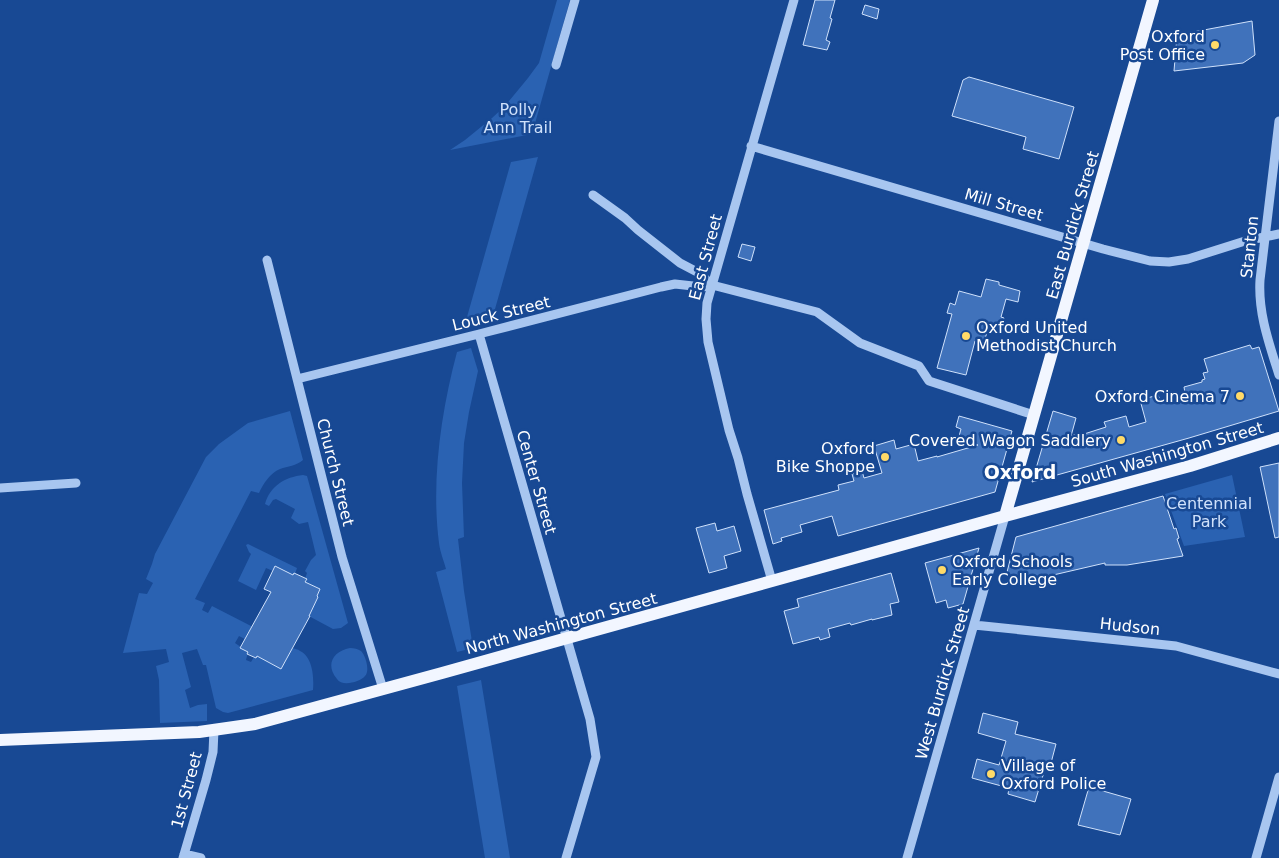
<svg xmlns="http://www.w3.org/2000/svg" width="1279" height="858" font-family="'DejaVu Sans',sans-serif">
<style>
.green{fill:#2a62b2}
.building{fill:#4072bb;stroke:#cfe1fb}
.lines{fill:none;stroke-linecap:round;stroke-linejoin:round}
.minor{stroke:#a8c6f0;stroke-width:9}
.major{stroke:#f2f6ff;stroke-width:12}
.poi-dot{fill:#ffda68;stroke:#184994;stroke-width:2}
.labels{text-anchor:middle;stroke-width:5;stroke-linejoin:round;paint-order:stroke}
.poi-label{font-size:16px;fill:#fff;stroke:#184994;text-anchor:end}
.park-label{font-size:16px;fill:#cfe1fb;stroke:#184994}
.street-label{font-size:16px;fill:#fff;stroke:#184994}
.quarter-label{font-size:19px;font-weight:bold;fill:#fff;stroke:#184994}
</style>
<rect width="100%" height="100%" fill="#184994"/>
<path class="green" d="M557,0H570L532,134L450,150L465,140L492,118L505,106L528,78L539,63Z
M538,157L493,316L465,324L511,162Z
M471,348L478,371L469,412L464,443L462,483L464,537L458,539L464,591L473,648L457,652L436,572L446,569C444,561 440,552 439,543C431,481 441,412 457,352Z
M290,411L303,460C296,466 288,466 280,469C270,473 263,484 259,493L251,491L195,599L205,603L202,610L208,613L212,606L253,627L252,628H251L245,639L239,636L235,643L248,652L246,660L251,662L254,657L256,658L257,656L281,669L292,648C295,649 298,649 300,651C313,657 314,678 313,690L228,713L223,712L216,708L206,665H203L197,649L182,653L191,687L185,690L190,708L198,705L207,704V721L160,723L159,680L156,666L169,662L166,649L123,653L139,593L147,594L153,583L146,579L152,564L155,554L206,457L219,444L248,423Z
M303,475L307,476L348,623L341,628L333,629L305,614L314,605L320,589L305,582L307,580L305,579L307,573L305,571L311,560L316,555L308,522L299,524L291,518L295,509L276,499L273,500L269,506L265,504C270,486 285,477 303,475Z
M1232,475L1245,537L1184,546L1165,494Z
M248,544L297,568L295,574L293,575L273,571L266,568L256,590L238,581L251,554L249,552L246,545Z
M350,648C354,648 358,649 361,651C366,656 370,671 365,676C360,682 342,687 337,679C325,665 333,651 350,648Z
M481,680L510,858H485L457,686Z"/>
<path class="building" d="M815,0H835L830,18L832,19L826,40L830,42L827,50L803,45Z
M865,5L879,9L877,19L862,14Z
M1252,21L1255,55L1243,63L1174,71L1177,35Z
M969,77L1074,107L1059,159L1023,149L1026,137L952,116L963,80Z
M742,244L755,247L751,261L738,257Z
M986,279L999,282V285L1020,291L1018,302L1006,299L1001,317L1004,318L1001,327L996,326L995,330L988,328L984,343L975,341L966,375L937,368L952,314L947,313L950,303L955,305L959,291L981,297Z
M1250,345L1252,349L1259,347L1279,411L1189,438L1032,482L1053,411L1076,418L1071,436L1081,433V435L1106,427L1104,422L1126,416L1129,427L1146,422L1140,400L1158,395L1160,400L1185,393L1184,387L1202,382V380L1205,379L1203,373L1208,372L1204,359Z
M959,416L1012,431L995,492L838,536L832,516L800,525L802,532L781,538L782,541L773,544L764,510L839,490L838,485L854,481L852,474L862,471L864,478L882,473L874,446L894,440L896,449L914,444L918,461L937,456V457L978,445L958,440L961,429L956,427Z
M1279,463V537L1275,538L1260,467Z
M1163,496L1174,529L1176,528L1179,538L1177,539L1183,556L1127,565H1105V563L1036,579L1035,575L1016,581L1006,576L1016,537Z
M715,523L717,531L734,526L741,551L724,556L727,568L709,573L696,528Z
M979,548L963,604L948,608L946,600L936,603L925,563Z
M275,566L293,575L294,573L307,579L305,582L320,589L317,596L318,597L309,616H310L281,669L257,656L256,658L247,654L248,652L240,648L271,592L264,589Z
M891,573L899,602L890,604L892,615L872,620V619L851,625L850,623L828,629L830,637L820,640L819,637L793,644L784,611L799,607L797,599Z
M983,713L1018,722L1015,734L1056,744L1051,763L1047,762L1035,802L1008,794L1009,788L972,778L977,759L999,765L1006,741L978,733Z
M1089,787L1131,799L1120,835L1078,825Z"/>
<g class="lines">
<path class="minor" d="M556,65L575,0
M1279,121L1260,280C1258,313 1269,343 1279,375
M751,146L1103,249L1150,261L1169,262L1188,259L1245,241L1279,234
M593,195L625,218L638,230L680,263L699,273L712,285
M267,260L342,557L383,689
M479,334L590,719L596,757L566,858
M297,379L479,334L661,287L675,284L702,287L712,285L817,312L860,343L919,366L929,381L1034,415
M0,488L76,483
M772,581L747,494L738,458L729,430L708,342L706,319L707,303L794,0
M974,625L1176,646L1279,674
M184,854L201,858
M183,858L206,780L213,752L214,730
M907,858L1005,516
M1256,858L1279,777"/>
<path class="major" d="M1005,516L1153,0
M0,740L199,732L255,724L442,673L1005,516L1190,466L1279,438"/>
</g>
<g class="poi-dot">
<circle cx="1215" cy="45" r="5"/>
<circle cx="966" cy="336" r="5"/>
<circle cx="1240" cy="396" r="5"/>
<circle cx="1121" cy="440" r="5"/>
<circle cx="885" cy="457" r="5"/>
<circle cx="942" cy="570" r="5"/>
<circle cx="991" cy="774" r="5"/>
</g>
<g class="labels">
<g class="poi-label">
<text x="1205" y="42">Oxford<tspan x="1205" dy="18">Post Office</tspan></text>
<text x="976" y="333" text-anchor="start">Oxford United<tspan x="976" dy="18">Methodist Church</tspan></text>
<text x="1230" y="402">Oxford Cinema 7</text>
<text x="1111" y="446">Covered Wagon Saddlery</text>
<text x="875" y="454">Oxford<tspan x="875" dy="18">Bike Shoppe</tspan></text>
<text x="952" y="567" text-anchor="start">Oxford Schools<tspan x="952" dy="18">Early College</tspan></text>
<text x="1001" y="771" text-anchor="start">Village of<tspan x="1001" dy="18">Oxford Police</tspan></text>
</g>
<g class="park-label">
<text x="518" y="115">Polly<tspan x="518" dy="18">Ann Trail</tspan></text>
<text x="1209" y="509">Centennial<tspan x="1209" dy="18">Park</tspan></text>
</g>
<g class="street-label">
<text transform="translate(1004 204) rotate(16)" y="6">Mill Street</text>
<text transform="translate(1072 225) rotate(-74)" y="6">East Burdick Street</text>
<text transform="translate(1249 247) rotate(-84)" y="6">Stanton</text>
<text transform="translate(705 257) rotate(-75)" y="6">East Street</text>
<text transform="translate(501 313) rotate(-14)" y="6">Louck Street</text>
<text transform="translate(1167 454) rotate(-16)" y="6">South Washington Street</text>
<text transform="translate(336 472) rotate(76)" y="6">Church Street</text>
<text transform="translate(537 482) rotate(74)" y="6">Center Street</text>
<text transform="translate(561 623) rotate(-15)" y="6">North Washington Street</text>
<text transform="translate(1130 626) rotate(6)" y="6">Hudson</text>
<text transform="translate(942 683) rotate(-74)" y="6">West Burdick Street</text>
<text transform="translate(186 790) rotate(-75)" y="6">1st Street</text>
</g>
<g class="quarter-label">
<text x="1020" y="479">Oxford</text>
</g>
</g>
</svg>
